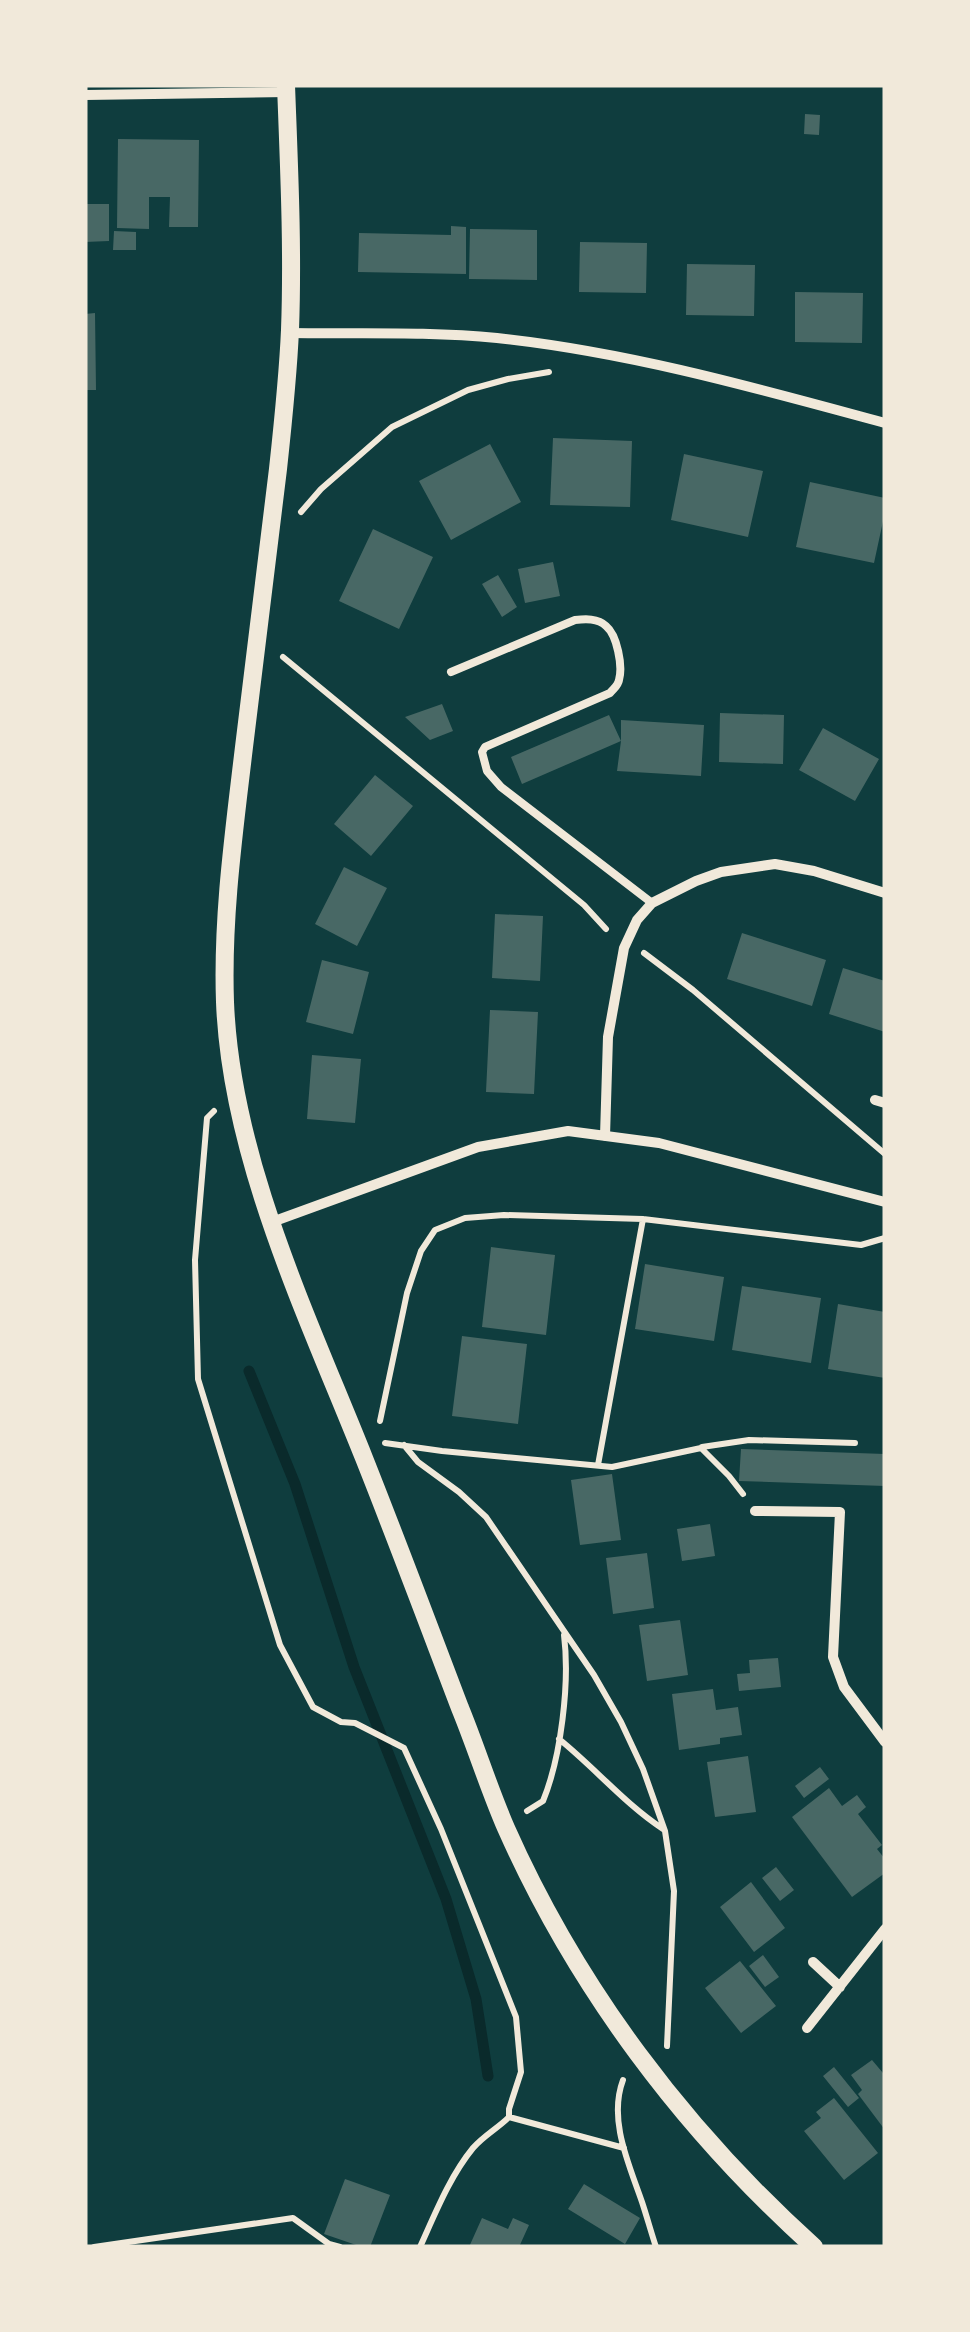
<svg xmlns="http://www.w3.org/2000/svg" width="970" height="2332" font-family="'Roboto Serif',serif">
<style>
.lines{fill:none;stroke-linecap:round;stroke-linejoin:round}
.stream{stroke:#0a2a2b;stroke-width:11}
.building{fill:#486865}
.path{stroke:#f1e9da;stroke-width:6}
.service{stroke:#f1e9da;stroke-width:8}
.minor{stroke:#f1e9da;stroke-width:10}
.tertiary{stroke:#f1e9da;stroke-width:18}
</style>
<rect width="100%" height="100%" fill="#0f3d3e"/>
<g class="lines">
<path class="stream" d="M249,1371L295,1484L354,1667L446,1899L476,1999L488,2076"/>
</g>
<path class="building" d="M805,114L820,115L819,135L804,134Z
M118,139L199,140L198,227H169L170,197H149V229L117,228Z
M85,204H109V241L85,242Z
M451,226L466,227V274L358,272L359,233L451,235Z
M470,229L537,230V280L469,279Z
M114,231L136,232V250H113Z
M580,242L647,243L646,293L579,292Z
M687,264L755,265L754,316L686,315Z
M795,292L863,293L862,343L795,342Z
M95,313L96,390H85V314Z
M553,438L632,441L630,507L550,505Z
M490,444L521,502L451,540L419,481Z
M684,454L763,471L748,537L671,520Z
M810,482L885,498V512L874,563L796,547Z
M373,529L433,557L399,629L339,601Z
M553,562L560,596L525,603L518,569Z
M498,575L517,607L502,617L482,584Z
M442,704L453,731L430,740L405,717Z
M720,713L784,715L783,764L719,762Z
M609,715L621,741V720L704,725L701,776L617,771L621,741L522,784L511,757Z
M823,728L879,759L855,801L799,770Z
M375,775L413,806L371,856L334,824Z
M344,867L387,888L357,946L315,924Z
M495,914L543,916L540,981L492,978Z
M742,933L826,960L812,1006L727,979Z
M322,960L369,972L353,1034L306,1022Z
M843,968L885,981V1032L829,1014Z
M490,1010L538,1012L534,1094L486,1092Z
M312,1055L361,1059L355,1123L307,1119Z
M491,1247L555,1255L546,1335L482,1327Z
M645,1264L724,1277L714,1341L635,1329Z
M742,1286L821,1298L811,1363L732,1350Z
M838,1304L885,1312V1378L828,1369Z
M462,1336L527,1344L518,1424L452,1416Z
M741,1449L885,1454V1486L739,1481Z
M612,1474L621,1540L580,1545L571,1480Z
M710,1524L715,1556L682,1561L677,1529Z
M647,1553L654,1608L613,1614L606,1558Z
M680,1620L688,1675L647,1681L639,1625Z
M778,1658L781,1687L739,1691L737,1674L750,1673L749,1660Z
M713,1689L716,1710L738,1707L742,1735L720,1738V1744L679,1750L672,1694Z
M748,1756L756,1812L715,1817L707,1762Z
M820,1767L829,1779L804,1798L795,1786Z
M829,1788L842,1806L857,1795L866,1807L858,1814L882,1845L877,1849L885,1859V1873L852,1897L792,1817Z
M776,1867L794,1890L780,1901L762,1878Z
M751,1882L785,1928L754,1952L720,1907Z
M763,1955L779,1977L765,1987L749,1966Z
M740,1961L776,2006L741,2033L705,1988Z
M872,2060L883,2073L885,2072V2130L858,2094L862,2090L851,2075Z
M834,2067L859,2098L848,2107L823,2076Z
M834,2098L878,2153L844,2180L804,2131L821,2118L816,2112Z
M345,2179L390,2195L370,2247H362L324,2234Z
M584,2184L640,2218L625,2244L568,2209Z
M482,2218L508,2229L513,2218L529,2225L519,2247H469Z"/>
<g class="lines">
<path class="path" d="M301,512L321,489L392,427L468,390L508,379L549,372
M283,657L584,905L606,929
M644,953L693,990L885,1154
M214,1111L207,1118L195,1260L198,1379L280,1645L313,1707L341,1722L355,1723L404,1748L441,1829L516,2017L521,2072L509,2109V2117
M380,1421L407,1293L421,1251L435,1230L465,1218L504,1215L643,1219L861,1245L885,1238
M385,1443L442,1451L612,1467L701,1448L729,1476L743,1494
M404,1445L418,1462L459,1492L486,1517L594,1675L621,1722L643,1769L665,1831L674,1891L667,2046
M702,1447L749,1440L855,1443
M598,1465L643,1219
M559,1739C595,1768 625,1804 663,1829
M527,1811L543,1801C561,1757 570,1683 564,1635
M623,2080C608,2120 629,2164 642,2202C647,2217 651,2232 656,2247
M509,2117L624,2148
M94,2247L293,2218L329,2244L340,2247
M420,2247C435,2214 450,2176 473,2148C483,2136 498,2128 509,2117"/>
<path class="service" d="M451,672L575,620C585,619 598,618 606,626C617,635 623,666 619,680C618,686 614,688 610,693L485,747L482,752L487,771L501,787L652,903"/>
<path class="minor" d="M85,95L287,92
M290,333C358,334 428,331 497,338C629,352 756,388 885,423
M875,1100L885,1103
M605,1136L608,1037L624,948L637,920L652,903L696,881L721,872L775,864L814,871L885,893
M272,1222L478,1147L568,1131L659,1143L885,1202
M755,1511L840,1512L833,1657L844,1687L885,1742
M813,1962L840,1987
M807,2028L885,1929"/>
<path class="tertiary" d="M286,85C289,166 293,248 290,330C288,376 283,423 278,469C267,562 255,654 244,747C234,832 222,917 225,1002C231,1158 307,1315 364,1458C397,1541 428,1624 460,1708C476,1747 489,1789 506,1828C577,1988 684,2130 814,2247"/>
</g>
<rect width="970" height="2332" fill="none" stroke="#f1e9da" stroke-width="175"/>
</svg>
